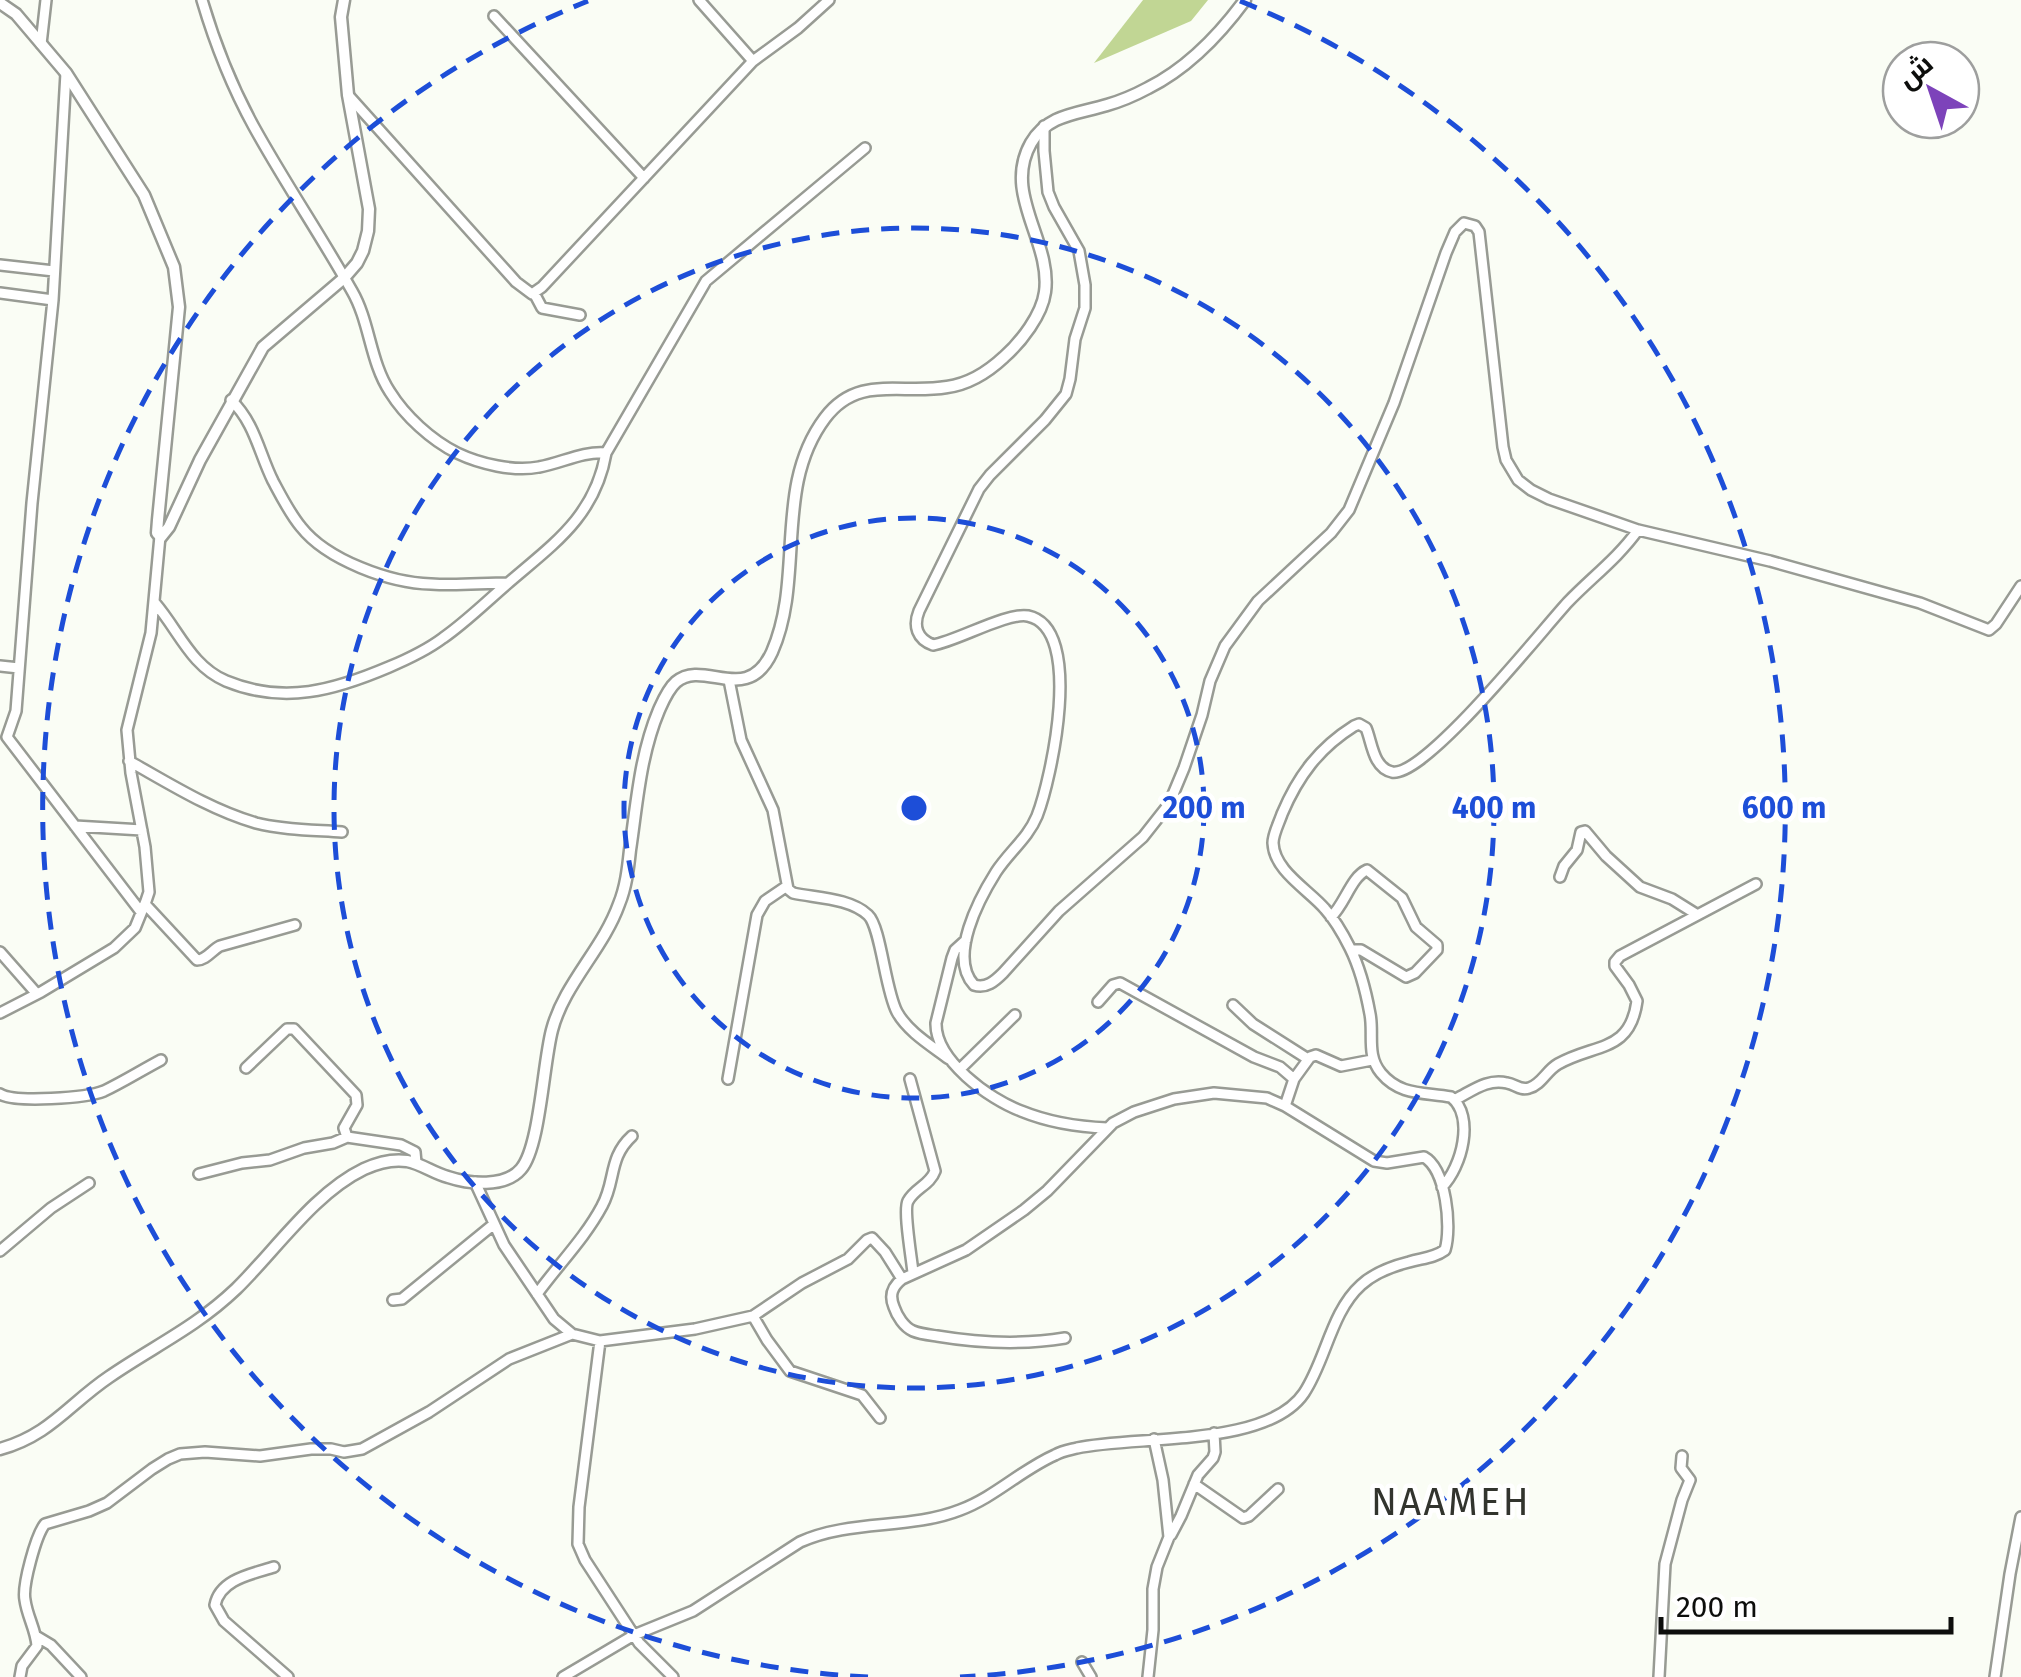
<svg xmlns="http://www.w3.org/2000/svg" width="2021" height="1677" font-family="'Fira Sans',Cairo,sans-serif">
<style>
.forest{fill:#c1d694}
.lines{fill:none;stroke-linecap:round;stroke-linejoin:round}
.minor-casing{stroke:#989b94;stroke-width:14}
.tertiary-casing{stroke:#989b94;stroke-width:15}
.minor{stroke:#fff;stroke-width:9}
.tertiary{stroke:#fff;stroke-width:10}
.ring{fill:none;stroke:#1d4ed8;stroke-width:5;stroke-dasharray:18 12}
.labels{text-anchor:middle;stroke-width:9;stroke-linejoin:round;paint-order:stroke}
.quarter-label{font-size:38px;letter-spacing:2.5px;fill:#32342e;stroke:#fff}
.centre{fill:#1d4ed8;stroke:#fff;stroke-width:5}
.ring-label{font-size:30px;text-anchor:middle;font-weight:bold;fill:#1d4ed8;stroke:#fff;stroke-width:9;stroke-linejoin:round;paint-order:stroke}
</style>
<rect width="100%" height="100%" fill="#fafdf5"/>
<path class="forest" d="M1143,0H1208L1191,21L1094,63Z"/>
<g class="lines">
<defs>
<path id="minor" d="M202,0C215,44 232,87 254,127C285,183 321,236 352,291C370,322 370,362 390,392C405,416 431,440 457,453C480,464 514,472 539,467C562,463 582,451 606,453
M699,0L753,61
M494,16L644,178
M41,44L46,0
M66,73L53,300L32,503L16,711L7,737L141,912
M348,95L516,282L532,294L542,287L753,61L798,28L829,0
M1044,126V151L1048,192L1054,207L1079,251L1085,285V308L1075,339L1070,379L1066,394L1045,420L990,475L979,489L919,611C913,626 917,639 933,645C957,641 1007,612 1028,616C1085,628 1051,780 1037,816C1028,838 1009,852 996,872C979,899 948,957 974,985C986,989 995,981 1003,973L1059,911L1143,837L1169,804L1184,768L1202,715L1210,681L1225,646L1258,601L1331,533L1349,510L1394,403L1446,253L1455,232L1464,223L1475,226L1479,232L1503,447L1506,460L1518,480L1531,490L1549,499L1638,530L1770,561L1920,603L1989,630L1996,624L2021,586
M0,265L54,271
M0,293L53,300
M534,293L542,308L580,315
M231,400C255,423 259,453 273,481C281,496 290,514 301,527C327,560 390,583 431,584C457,586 482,583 508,583
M155,603C179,631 191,666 226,681C284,705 335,690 389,667C408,659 427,650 443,638C466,622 486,602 507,584C552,545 595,517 606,453L706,281L865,148
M0,666L19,668
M729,680L741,740L773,810L788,889L793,893C816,898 850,898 868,915C881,927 885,990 897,1012C908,1032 932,1046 949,1059
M129,761C170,784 211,810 256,823C283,830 314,830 342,832
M75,826L142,830
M1560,877L1564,866L1577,850L1581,832L1585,831L1606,856L1640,887L1672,899L1696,914
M145,904L197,960C206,960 212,950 220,946L295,925
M1331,917C1345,904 1351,877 1367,870L1402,898L1416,927L1437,945V950L1415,973L1406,977L1361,950H1351
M966,940L955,950L952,958L936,1023C935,1060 989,1099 1021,1111C1048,1122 1078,1127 1107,1128
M0,952L37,994
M1098,1002L1113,985L1120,983L1254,1057L1280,1067L1294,1079
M1233,1005L1253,1024L1308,1059
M0,1013L41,992L114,948L135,928L146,901L149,892L145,847L131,773L127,730L151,633L160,536
M246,1068L287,1029H294L356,1095L357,1105L344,1128L347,1137L401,1145L415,1152L416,1163
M960,1069L1015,1015
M728,1079L757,915L765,901L787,886
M910,1079L935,1171C930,1185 915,1188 908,1201C903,1210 912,1260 913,1273
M0,1094C15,1103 87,1098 104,1091C123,1082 142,1070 161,1060
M1456,1099C1472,1091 1488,1078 1507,1083C1515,1084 1520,1091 1529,1088C1541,1085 1547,1070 1558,1064C1595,1043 1630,1053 1637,1001L1629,985L1615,966V962L1620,956L1756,884
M1285,1106L1294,1079L1310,1057L1316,1055L1341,1066L1372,1060
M199,1174L242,1163L270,1160L304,1148L333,1143L347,1137
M475,1182L504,1245L554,1319L572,1334L600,1341
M1442,1187C1462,1167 1475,1116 1451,1097C1424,1092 1400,1096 1381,1073C1366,1055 1374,1034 1370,1014C1366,992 1360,968 1350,948C1343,934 1335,920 1325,909C1309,890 1274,871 1273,843C1273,834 1279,823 1282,814C1298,776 1319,748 1354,726L1359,724L1366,728C1372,742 1373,768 1392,772C1425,778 1542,630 1568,602C1591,578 1618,558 1638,530
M0,1251L51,1208L89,1183
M537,1294C558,1265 585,1238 602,1206C616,1181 608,1158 632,1136
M393,1300L402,1299L494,1224
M753,1316L767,1340L790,1371L862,1395L880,1418
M1194,1484L1243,1518L1249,1516L1278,1489
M1171,1535L1181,1516L1198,1475L1213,1458L1215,1452L1214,1433
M274,1567C252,1574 220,1579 215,1605L224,1621L288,1677
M36,1636L51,1645L81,1677
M1082,1662L1091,1677
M20,1677L22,1666L37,1646C36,1630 27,1616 25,1600C22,1586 36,1535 45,1524L89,1511L107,1503L152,1469L168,1459L180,1454L205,1452L260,1456L311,1449H331L344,1452L362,1449L429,1412L509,1359L572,1334
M563,1677L634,1635L693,1611L800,1542C851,1519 909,1530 960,1510C995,1497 1021,1470 1055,1455C1062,1451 1069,1450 1077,1448C1135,1435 1267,1448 1304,1393C1326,1360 1331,1312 1361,1285C1374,1273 1393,1266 1409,1262C1423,1258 1434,1258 1445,1250C1452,1227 1446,1169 1424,1157L1387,1163L1374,1161L1285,1106L1267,1098L1214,1093L1174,1099L1134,1112L1113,1123L1047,1191L1024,1210L966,1250L902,1279C892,1287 889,1295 894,1307C897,1316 904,1327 913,1331C920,1334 930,1335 937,1336C979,1343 1023,1345 1065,1338
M673,1677L639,1643L585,1560L578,1544L579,1507L600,1341L695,1329L753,1316L802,1283L848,1259L867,1240L872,1238L885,1252L902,1279
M1148,1677L1153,1630V1589L1157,1567L1169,1537L1163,1480L1154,1439
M1659,1677L1665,1564L1682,1500L1690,1480L1681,1468L1682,1456
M1995,1677L2010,1574L2021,1517"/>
<path id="tertiary" d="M0,3L16,14L66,73L144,195L174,267L179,307L158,520L157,533L161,537L169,527L200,460L263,347L344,278L357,263L363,251L368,231L369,209L348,95L341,17L344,0
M0,1449C50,1435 69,1404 109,1377C154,1346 195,1328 236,1289C275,1251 314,1193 364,1169C377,1163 393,1159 407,1161C422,1164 433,1173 448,1177C469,1184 505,1188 521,1169C540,1147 543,1064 552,1030C564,984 603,949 619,904C626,887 628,869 630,850C637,803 640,755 659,710C663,701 668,689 676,682C704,658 747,707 772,652C805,577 773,487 825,418C858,374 901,395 947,387C969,384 988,372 1004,357C1021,342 1042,315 1045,292C1052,241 1002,194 1031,143C1048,114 1078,114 1107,105C1121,101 1135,95 1148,88C1186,69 1220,34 1245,0"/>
</defs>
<use href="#minor" class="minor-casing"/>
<use href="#tertiary" class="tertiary-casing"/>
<use href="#minor" class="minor"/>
<use href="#tertiary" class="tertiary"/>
</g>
<g class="ring">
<circle cx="914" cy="808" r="290"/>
<circle cx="914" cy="808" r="580"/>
<path d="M868 1677A870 870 0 0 1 588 1M1240 1A870 870 0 0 1 960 1677"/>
</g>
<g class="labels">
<g class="quarter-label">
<text x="1451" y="1515">NAAMEH</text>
</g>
</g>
<circle cx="914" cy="808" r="15" class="centre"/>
<g class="ring-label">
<text x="1204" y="818">200 m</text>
<text x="1494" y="818">400 m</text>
<text x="1784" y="818">600 m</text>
</g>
<g transform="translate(1931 90) rotate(320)"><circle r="48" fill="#ffffff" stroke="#9e9f9e" stroke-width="2.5"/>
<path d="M0-8L18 38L0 25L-18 38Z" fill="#7d43ba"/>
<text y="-15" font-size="28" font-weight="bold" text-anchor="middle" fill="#0d0e0c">ش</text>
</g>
<path d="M1661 1617v15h290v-15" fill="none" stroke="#0d0e0c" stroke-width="5"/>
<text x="1676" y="1617" font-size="30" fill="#0d0e0c" stroke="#ffffff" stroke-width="8" paint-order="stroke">200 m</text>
</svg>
